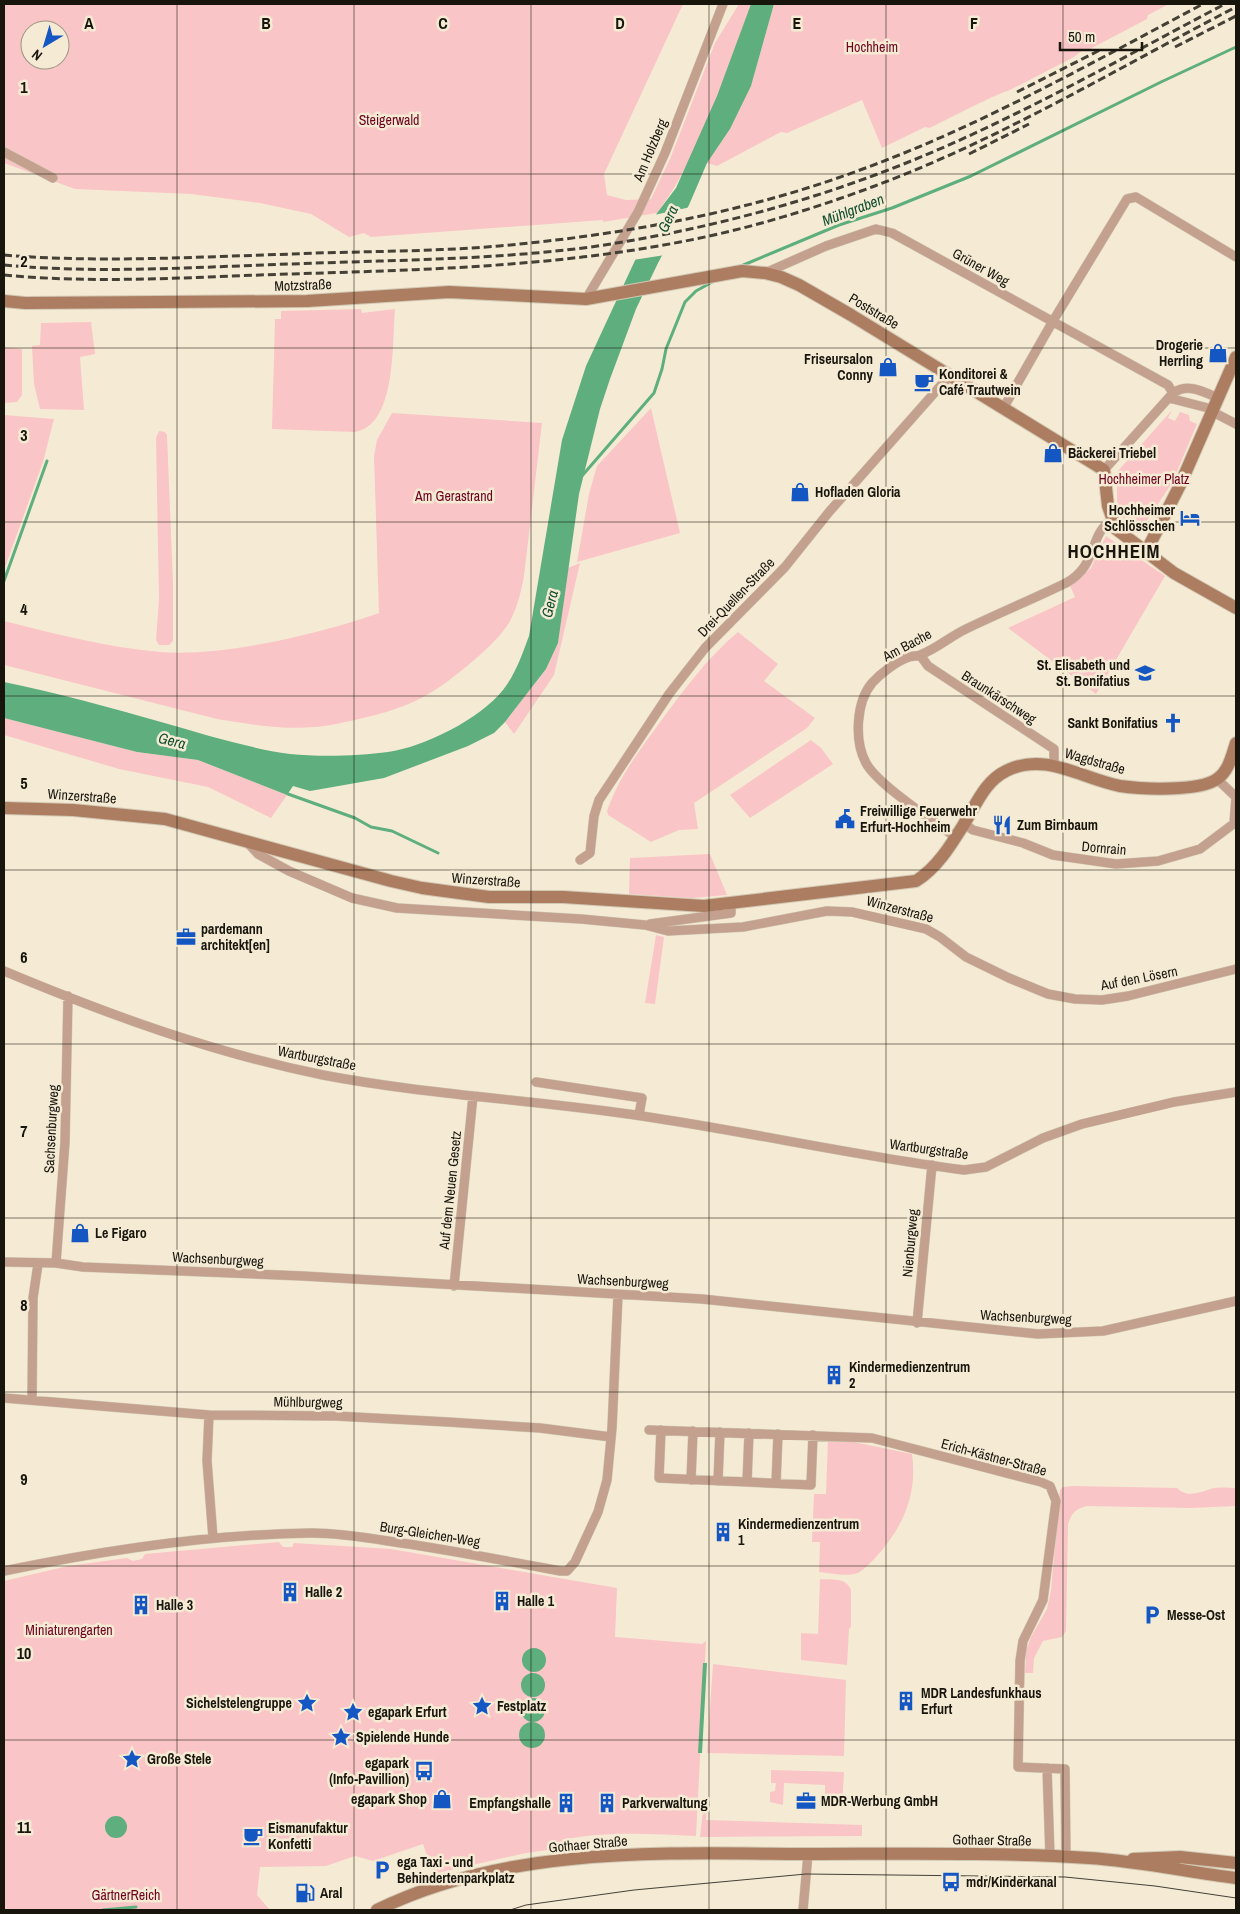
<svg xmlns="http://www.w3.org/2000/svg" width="1240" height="1914" font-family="'Archivo Narrow',sans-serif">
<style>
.green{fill:#fac5c6;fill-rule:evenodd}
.water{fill:#5eae7e}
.pier{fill:#f5ebd5}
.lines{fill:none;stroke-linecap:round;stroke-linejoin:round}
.stream{stroke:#5eae7e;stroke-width:3}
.street-casing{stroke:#d2c9b5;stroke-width:10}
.secondary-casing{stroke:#d2c9b5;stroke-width:14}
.street{stroke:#c3a18e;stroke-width:9}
.secondary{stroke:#ac7d60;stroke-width:12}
.tram{stroke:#454036;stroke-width:1}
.rail{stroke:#454036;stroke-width:3;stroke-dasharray:8 4;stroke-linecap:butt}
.grid{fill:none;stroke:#18150d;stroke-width:1;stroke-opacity:0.55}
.labels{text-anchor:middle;stroke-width:5;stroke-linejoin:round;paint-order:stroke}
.park-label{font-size:14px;fill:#6e011e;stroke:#f5ebd5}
.street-label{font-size:14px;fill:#18150d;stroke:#f5ebd5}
.poi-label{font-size:14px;font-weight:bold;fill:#18150d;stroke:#f5ebd5;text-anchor:start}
.water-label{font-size:15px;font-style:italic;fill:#114e2e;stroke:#f5ebd5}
.district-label{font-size:19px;font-weight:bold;letter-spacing:1px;fill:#18150d;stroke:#f5ebd5}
.grid-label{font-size:16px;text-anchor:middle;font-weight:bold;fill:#18150d;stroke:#f5ebd5;stroke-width:5;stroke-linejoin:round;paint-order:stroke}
</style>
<rect width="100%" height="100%" fill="#f5ebd5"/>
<path class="green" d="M4,4H683L604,174L607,195L626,200L651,199L670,159L715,43L739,4H751C726,72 701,155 657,213L603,222V220L371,237L364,233L349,237L311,214L260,203L191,194L75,189L4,163ZM30,30H60V60H30Z
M774,4H1169L1148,15L1147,19L1088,50L1084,49L1074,57L1008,91C1002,91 942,122 930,128L925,127L882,148L862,100L787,133L781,132L717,166L707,163L730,129L751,86Z
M361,309L362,313L395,309C392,342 397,425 355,432L272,429L275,319H281V311Z
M91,322L95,354L80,357L84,410L40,409L34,384L32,346L40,345L41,323Z
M4,347L22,349V395L17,402L4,403Z
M651,408L680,533L577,562L589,494L597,466Z
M1172,410L1168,418L1175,421L1180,412L1189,415L1190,421L1197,424L1172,483L1142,528L1132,531L1123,525L1125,523L1117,502V472Z
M392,413L542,423L524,576C521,592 517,609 509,623C499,638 486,650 473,661C432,696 411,707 359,719C345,722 330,726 315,727C283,730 248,724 217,719L4,665V621C56,634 106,647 160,652C222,657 320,634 379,613L374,456L377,440Z
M4,415L54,419L43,462L4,570Z
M159,431L165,432L167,435L173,584V641L169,645H159L156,640L159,599L156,438Z
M1106,536L1165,576L1096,694L1008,628L1075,597L1070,586L1091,568Z
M580,563L554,675L514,734L505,722L546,669L558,643L568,568Z
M738,632L778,664L764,681L815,718L807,728L694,803L698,829L679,830L651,842L608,815L607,811C619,777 637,754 658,725C683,691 706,659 738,632Z
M4,718L137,752L198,760L287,795L271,818L208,787L119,769L4,735Z
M811,740L821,748L833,764L750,818L730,795Z
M710,854L727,895L692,898L629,894L630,858Z
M656,935L664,937L655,1004L645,1003Z
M828,1439L849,1441L912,1454C918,1495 902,1529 875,1558C870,1563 864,1570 858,1573C847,1577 830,1573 819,1572L820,1542H812L814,1494H826Z
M1074,1486L1177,1488C1189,1500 1203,1490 1215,1488C1222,1487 1230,1488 1236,1488V1506L1191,1508L1087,1506C1075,1509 1072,1513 1068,1524L1066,1631L1062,1637L1043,1641L1034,1658L1033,1673H1025L1026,1651L1031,1637L1047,1609L1051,1590L1060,1490L1063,1487Z
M279,1542L283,1547H292L294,1543L391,1549L617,1588L615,1637L702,1644L706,1641L696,1836C650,1834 607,1831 562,1840V1848L526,1853L433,1874L423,1844L373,1861L355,1856L326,1866L260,1867L257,1895L270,1910H4V1581L68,1566L127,1558L133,1561L142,1559L145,1554Z
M820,1579C832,1580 846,1577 851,1590V1627L849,1629L847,1665L801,1660V1633L818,1634Z
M713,1664L846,1680L844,1756L707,1753Z
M771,1770L844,1772L842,1807H825V1785L784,1783L783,1805L770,1802V1792L775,1791L776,1783H771Z
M704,1801L707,1803L706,1820L862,1825V1836L700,1837Z"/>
<path class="water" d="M751,4H774L751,86L730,129L707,163L689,205L658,263L636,309L610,379L600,409L579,494L558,643L546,669L505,722L494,733L468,746L384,778L310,791L293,786L287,795L198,760L137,752L4,718V682C57,693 109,707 161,722C204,734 246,748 290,754C319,757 359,756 388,752C424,747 480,719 503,690C515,675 522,655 529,636L562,440L586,366L657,213L676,188L717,96Z
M522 1660a12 12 0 1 1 24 0a12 12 0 1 1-24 0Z
M703,1663H707L702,1753H698Z
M521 1685a12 12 0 1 1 24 0a12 12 0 1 1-24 0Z
M521 1710a12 12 0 1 1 24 0a12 12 0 1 1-24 0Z
M519 1735a13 13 0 1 1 26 0a13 13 0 1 1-26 0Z
M105 1827a11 11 0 1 1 22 0a11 11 0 1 1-22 0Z"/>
<path class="pier" d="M691,207L665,255L633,260L654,215Z"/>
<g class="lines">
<path class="stream" d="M741,266L839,225L892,208L971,176L1161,82L1236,47
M581,477L654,393L662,369L666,349L685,302L696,291L714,281
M4,581L47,461
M288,794L355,818L371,827L392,831L438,853
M103,1910L136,1907"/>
<defs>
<path id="street" d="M4,152L53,178
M765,273L826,246L876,229L892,233L1168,385L1173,393
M586,299L638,212L665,153L723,4
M1169,398L1212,409
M1004,407L1053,321L1127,199L1136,197L1236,257
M1211,411L1236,424
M1104,470L1173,393C1188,383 1202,391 1218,398
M920,655L928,666L1054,749V765
M1217,779L1236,797L1234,823
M964,824L973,830L1023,843L1053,855L1116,864L1158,861L1200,849L1236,822
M955,837C934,821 878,785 866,763C854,741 856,702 872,683C881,673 897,661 909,657C913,656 917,656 920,655C936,649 951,636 966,629C999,613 1033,599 1066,583C1098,566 1089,534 1111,521
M247,842L258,854L289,871L352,898L397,908L581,919L645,925L668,931L743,927L827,911L852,912L926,929L940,937L966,957L1009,978L1048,994L1075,999L1102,1000L1128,996L1236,969
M580,860L590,853L594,816L599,800L669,694L705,648L785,567L829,512L951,374
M650,924L731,913V904
M4,971C107,1014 213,1053 323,1075C428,1095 536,1100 642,1116C750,1132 856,1156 964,1170L986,1167L1043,1138L1082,1124L1174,1102L1236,1092
M536,1082L642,1098L639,1115
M4,1262L56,1263L83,1267L303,1276L702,1299L1038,1334L1103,1331L1236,1301
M56,1263L65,1142L68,996
M454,1286L473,1096
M917,1323L932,1165
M4,1398L209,1415L336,1416L448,1422L540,1428L611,1437
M32,1399L33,1298L38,1264
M209,1415L207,1461L213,1538
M649,1430L872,1438L1041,1482L1050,1486L1056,1501L1043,1600L1023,1641L1020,1661L1018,1767L1065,1769L1066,1857
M661,1430L659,1478L811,1485L813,1435
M691,1480L693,1431
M718,1481L720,1432
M747,1482L749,1433
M776,1483L778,1434
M4,1571C105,1550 209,1534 312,1533C338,1533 363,1537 388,1541C445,1549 502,1560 560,1571H567L575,1562L598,1512L607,1480L612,1428L618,1295
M1047,1768L1050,1856
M803,1910L808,1854"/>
<path id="secondary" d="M4,301L25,303L307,301L449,292L586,299L742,271L765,273L781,277L799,285L851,315L1104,470L1108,506L1116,529L1174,573L1236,608
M1146,552L1180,485L1236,357
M4,808L73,810L165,819L391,881L422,888L489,897H563L704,906L916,881C937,868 951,845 964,824C976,805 985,781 1006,771C1045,751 1082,779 1120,786C1141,789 1199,792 1217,779C1229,771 1232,755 1236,743
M1133,1859L1180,1857L1236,1863
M377,1910C507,1846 661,1853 802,1854C897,1854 994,1852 1089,1858C1138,1861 1188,1872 1236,1878"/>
</defs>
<use href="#street" class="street-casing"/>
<use href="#secondary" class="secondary-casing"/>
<use href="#street" class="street"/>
<use href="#secondary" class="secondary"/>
<path class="tram" d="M510,1910L526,1905L634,1890L806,1874L1065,1877L1155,1886L1236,1898"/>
<path class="rail" d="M1175,47L1236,16
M1017,92L1102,49
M969,154L1029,124
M4,255C99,263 196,257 292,254C360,251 430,252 499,246C621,235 744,213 860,170C979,127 1091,63 1203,4
M4,265C99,274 196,267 291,264C391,260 491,260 591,247C687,233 784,209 875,175C997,130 1110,64 1225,4
M4,275C97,284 194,277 288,274C419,270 551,267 680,242C745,230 810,210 872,187C999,140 1116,69 1236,7"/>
</g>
<path class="grid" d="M177,4V1910M354,4V1910M531,4V1910M709,4V1910M886,4V1910M1063,4V1910M4,174H1236M4,348H1236M4,522H1236M4,696H1236M4,870H1236M4,1044H1236M4,1218H1236M4,1392H1236M4,1566H1236M4,1740H1236"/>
<defs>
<symbol id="shop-bare" viewBox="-9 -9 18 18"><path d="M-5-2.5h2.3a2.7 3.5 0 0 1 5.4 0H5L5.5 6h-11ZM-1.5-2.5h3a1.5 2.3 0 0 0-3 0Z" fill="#1456c2" stroke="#f5ebd5" stroke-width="2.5" paint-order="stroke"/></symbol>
<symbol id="cafe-bare" viewBox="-9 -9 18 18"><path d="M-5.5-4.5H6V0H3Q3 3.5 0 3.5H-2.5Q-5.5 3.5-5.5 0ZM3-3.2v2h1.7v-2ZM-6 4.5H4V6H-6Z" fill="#1456c2" stroke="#f5ebd5" stroke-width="2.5" paint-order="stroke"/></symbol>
<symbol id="hotel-bare" viewBox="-9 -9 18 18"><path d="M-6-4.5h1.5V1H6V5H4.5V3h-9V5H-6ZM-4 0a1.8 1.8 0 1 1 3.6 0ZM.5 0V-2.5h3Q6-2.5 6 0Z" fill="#1456c2" stroke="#f5ebd5" stroke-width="2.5" paint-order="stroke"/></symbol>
<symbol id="school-bare" viewBox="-9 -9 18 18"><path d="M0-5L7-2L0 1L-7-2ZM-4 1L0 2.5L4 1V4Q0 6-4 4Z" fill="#1456c2" stroke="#f5ebd5" stroke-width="2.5" paint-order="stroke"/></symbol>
<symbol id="church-bare" viewBox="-9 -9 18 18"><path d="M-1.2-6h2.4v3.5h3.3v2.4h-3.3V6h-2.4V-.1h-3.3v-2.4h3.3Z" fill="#1456c2" stroke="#f5ebd5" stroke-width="2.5" paint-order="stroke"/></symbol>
<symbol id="civic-bare" viewBox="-9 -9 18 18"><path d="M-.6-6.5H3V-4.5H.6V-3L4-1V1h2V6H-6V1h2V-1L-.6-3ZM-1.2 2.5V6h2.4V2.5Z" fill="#1456c2" stroke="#f5ebd5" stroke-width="2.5" paint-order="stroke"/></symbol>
<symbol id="restaurant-bare" viewBox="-9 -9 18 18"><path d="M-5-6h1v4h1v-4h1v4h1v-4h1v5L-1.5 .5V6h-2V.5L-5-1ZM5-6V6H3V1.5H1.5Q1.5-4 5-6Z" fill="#1456c2" stroke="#f5ebd5" stroke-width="2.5" paint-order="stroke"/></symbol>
<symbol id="office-bare" viewBox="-9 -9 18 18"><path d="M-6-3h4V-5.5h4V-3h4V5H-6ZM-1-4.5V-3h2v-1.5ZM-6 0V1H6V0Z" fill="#1456c2" stroke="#f5ebd5" stroke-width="2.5" paint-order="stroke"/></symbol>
<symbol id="building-bare" viewBox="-9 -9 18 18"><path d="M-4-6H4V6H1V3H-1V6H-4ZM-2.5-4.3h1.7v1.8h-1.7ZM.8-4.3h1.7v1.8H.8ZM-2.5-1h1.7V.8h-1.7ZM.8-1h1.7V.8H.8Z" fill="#1456c2" stroke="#f5ebd5" stroke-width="2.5" paint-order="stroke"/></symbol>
<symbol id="parking-bare" viewBox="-9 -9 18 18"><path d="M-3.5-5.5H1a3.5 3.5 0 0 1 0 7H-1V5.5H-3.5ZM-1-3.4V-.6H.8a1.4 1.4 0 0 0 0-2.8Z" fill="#1456c2" stroke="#f5ebd5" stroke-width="2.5" paint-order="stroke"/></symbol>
<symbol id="sight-bare" viewBox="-9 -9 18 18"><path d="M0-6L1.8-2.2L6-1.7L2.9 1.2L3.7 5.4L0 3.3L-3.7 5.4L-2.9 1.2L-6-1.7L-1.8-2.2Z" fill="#1456c2" stroke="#f5ebd5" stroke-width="2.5" paint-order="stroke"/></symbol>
<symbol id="bus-bare" viewBox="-9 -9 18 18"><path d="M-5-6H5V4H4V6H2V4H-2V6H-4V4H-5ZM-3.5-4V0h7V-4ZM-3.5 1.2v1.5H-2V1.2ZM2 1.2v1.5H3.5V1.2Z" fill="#1456c2" stroke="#f5ebd5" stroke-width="2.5" paint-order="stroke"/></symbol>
<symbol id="fuel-bare" viewBox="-9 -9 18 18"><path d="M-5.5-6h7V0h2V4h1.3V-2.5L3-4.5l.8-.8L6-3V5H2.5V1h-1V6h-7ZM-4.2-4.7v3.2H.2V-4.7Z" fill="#1456c2" stroke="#f5ebd5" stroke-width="2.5" paint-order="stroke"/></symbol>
</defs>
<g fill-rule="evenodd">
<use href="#shop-bare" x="1204" y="339" width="28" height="28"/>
<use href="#shop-bare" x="874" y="353" width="28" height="28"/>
<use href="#cafe-bare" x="910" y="368" width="28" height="28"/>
<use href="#shop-bare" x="1039" y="439" width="28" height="28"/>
<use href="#shop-bare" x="786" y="478" width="28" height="28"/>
<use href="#hotel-bare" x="1176" y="504" width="28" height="28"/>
<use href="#school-bare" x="1131" y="659" width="28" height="28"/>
<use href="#church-bare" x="1159" y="709" width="28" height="28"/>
<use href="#civic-bare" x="831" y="805" width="28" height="28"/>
<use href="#restaurant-bare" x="988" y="811" width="28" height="28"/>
<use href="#office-bare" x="172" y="923" width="28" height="28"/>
<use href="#shop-bare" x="66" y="1219" width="28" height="28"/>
<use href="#building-bare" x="820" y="1361" width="28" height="28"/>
<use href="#building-bare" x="709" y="1518" width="28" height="28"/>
<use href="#building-bare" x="276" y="1578" width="28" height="28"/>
<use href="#building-bare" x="488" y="1587" width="28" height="28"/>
<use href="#building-bare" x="127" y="1591" width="28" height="28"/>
<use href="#parking-bare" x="1138" y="1601" width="28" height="28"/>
<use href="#building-bare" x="892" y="1687" width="28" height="28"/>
<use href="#sight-bare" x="293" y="1689" width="28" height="28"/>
<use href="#sight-bare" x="468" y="1692" width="28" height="28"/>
<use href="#sight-bare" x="339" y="1698" width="28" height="28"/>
<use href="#sight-bare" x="327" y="1723" width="28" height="28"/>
<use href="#sight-bare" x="118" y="1745" width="28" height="28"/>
<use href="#bus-bare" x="410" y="1757" width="28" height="28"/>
<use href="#shop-bare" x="428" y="1785" width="28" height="28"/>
<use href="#office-bare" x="792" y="1787" width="28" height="28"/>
<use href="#building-bare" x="552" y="1789" width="28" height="28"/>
<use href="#building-bare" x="593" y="1789" width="28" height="28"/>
<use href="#cafe-bare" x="239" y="1822" width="28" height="28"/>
<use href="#parking-bare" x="368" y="1856" width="28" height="28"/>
<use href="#bus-bare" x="937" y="1868" width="28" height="28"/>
<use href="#fuel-bare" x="291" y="1879" width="28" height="28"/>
</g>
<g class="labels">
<g class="park-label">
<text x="872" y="52">Hochheim</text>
<text x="389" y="125">Steigerwald</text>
<text x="1144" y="484">Hochheimer Platz</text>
<text x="454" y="501">Am Gerastrand</text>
<text x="69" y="1635">Miniaturengarten</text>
<text x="126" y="1900">GärtnerReich</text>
</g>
<g class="street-label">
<text transform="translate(650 150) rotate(-67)" y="5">Am Holzberg</text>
<text transform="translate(981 267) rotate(29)" y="5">Grüner Weg</text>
<text transform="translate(303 285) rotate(-2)" y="5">Motzstraße</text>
<text transform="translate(874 311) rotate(31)" y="5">Poststraße</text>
<text transform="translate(736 597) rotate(-46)" y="5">Drei-Quellen-Straße</text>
<text transform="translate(907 645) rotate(-28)" y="5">Am Bache</text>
<text transform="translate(999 697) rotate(33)" y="5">Braunkärschweg</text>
<text transform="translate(1095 761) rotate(16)" y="5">Wagdstraße</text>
<text transform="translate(82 796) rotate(4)" y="5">Winzerstraße</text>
<text transform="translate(1104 848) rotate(5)" y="5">Dornrain</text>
<text transform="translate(486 880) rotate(4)" y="5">Winzerstraße</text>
<text transform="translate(900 909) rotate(15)" y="5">Winzerstraße</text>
<text transform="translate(1139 978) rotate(-11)" y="5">Auf den Lösern</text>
<text transform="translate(317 1058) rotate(11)" y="5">Wartburgstraße</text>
<text transform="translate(51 1129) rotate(-87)" y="5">Sachsenburgweg</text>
<text transform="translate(929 1149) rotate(8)" y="5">Wartburgstraße</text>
<text transform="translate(450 1190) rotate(-84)" y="5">Auf dem Neuen Gesetz</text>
<text transform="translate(910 1243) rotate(-85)" y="5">Nienburgweg</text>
<text transform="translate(218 1259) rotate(3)" y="5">Wachsenburgweg</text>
<text transform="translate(623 1281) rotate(3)" y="5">Wachsenburgweg</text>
<text transform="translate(1026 1317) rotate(3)" y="5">Wachsenburgweg</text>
<text transform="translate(308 1402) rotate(1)" y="5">Mühlburgweg</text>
<text transform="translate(994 1457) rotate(15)" y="5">Erich-Kästner-Straße</text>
<text transform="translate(430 1534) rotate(9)" y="5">Burg-Gleichen-Weg</text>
<text transform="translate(992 1840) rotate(1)" y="5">Gothaer Straße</text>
<text transform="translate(588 1844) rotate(-5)" y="5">Gothaer Straße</text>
</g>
<g class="poi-label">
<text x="1203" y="350" text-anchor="end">Drogerie<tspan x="1203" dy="16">Herrling</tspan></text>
<text x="873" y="364" text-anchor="end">Friseursalon<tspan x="873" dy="16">Conny</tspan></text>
<text x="939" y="379">Konditorei &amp;<tspan x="939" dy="16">Café Trautwein</tspan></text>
<text x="1068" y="458">Bäckerei Triebel</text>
<text x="815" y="497">Hofladen Gloria</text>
<text x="1175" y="515" text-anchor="end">Hochheimer<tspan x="1175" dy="16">Schlösschen</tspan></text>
<text x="1130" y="670" text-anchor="end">St. Elisabeth und<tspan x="1130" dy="16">St. Bonifatius</tspan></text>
<text x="1158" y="728" text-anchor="end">Sankt Bonifatius</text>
<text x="860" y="816">Freiwillige Feuerwehr<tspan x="860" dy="16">Erfurt-Hochheim</tspan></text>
<text x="1017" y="830">Zum Birnbaum</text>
<text x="201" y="934">pardemann<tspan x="201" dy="16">architekt[en]</tspan></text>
<text x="95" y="1238">Le Figaro</text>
<text x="849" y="1372">Kindermedienzentrum<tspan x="849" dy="16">2</tspan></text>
<text x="738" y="1529">Kindermedienzentrum<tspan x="738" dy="16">1</tspan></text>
<text x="305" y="1597">Halle 2</text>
<text x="517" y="1606">Halle 1</text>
<text x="156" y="1610">Halle 3</text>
<text x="1167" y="1620">Messe-Ost</text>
<text x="921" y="1698">MDR Landesfunkhaus<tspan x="921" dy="16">Erfurt</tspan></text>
<text x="292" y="1708" text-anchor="end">Sichelstelengruppe</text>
<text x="497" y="1711">Festplatz</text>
<text x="368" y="1717">egapark Erfurt</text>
<text x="356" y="1742">Spielende Hunde</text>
<text x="147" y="1764">Große Stele</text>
<text x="409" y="1768" text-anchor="end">egapark<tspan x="409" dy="16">(Info-Pavillion)</tspan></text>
<text x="427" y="1804" text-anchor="end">egapark Shop</text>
<text x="821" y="1806">MDR-Werbung GmbH</text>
<text x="551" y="1808" text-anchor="end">Empfangshalle</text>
<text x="622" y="1808">Parkverwaltung</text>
<text x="268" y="1833">Eismanufaktur<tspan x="268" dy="16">Konfetti</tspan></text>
<text x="397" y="1867">ega Taxi - und<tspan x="397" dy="16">Behindertenparkplatz</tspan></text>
<text x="966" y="1887">mdr/Kinderkanal</text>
<text x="320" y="1898">Aral</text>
</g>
<g class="water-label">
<text transform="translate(853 210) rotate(-21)" y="5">Mühlgraben</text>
<text transform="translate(668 219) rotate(-65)" y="5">Gera</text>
<text transform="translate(550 604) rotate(-76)" y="5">Gera</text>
<text transform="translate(172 741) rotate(14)" y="5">Gera</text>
</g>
<g class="district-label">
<text x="1114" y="558">HOCHHEIM</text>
</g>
</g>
<g class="grid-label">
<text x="89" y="29">A</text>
<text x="266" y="29">B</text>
<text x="443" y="29">C</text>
<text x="620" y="29">D</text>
<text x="797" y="29">E</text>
<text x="974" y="29">F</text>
<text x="24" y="93">1</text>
<text x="24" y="267">2</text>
<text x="24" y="441">3</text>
<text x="24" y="615">4</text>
<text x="24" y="789">5</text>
<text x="24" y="963">6</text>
<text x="24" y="1137">7</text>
<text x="24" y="1311">8</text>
<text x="24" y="1485">9</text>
<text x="24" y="1659">10</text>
<text x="24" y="1833">11</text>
</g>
<rect width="1240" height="1914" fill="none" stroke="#18150d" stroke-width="10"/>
<g transform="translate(45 45) rotate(218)"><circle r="24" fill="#f5ebd5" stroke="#9d9585"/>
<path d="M0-4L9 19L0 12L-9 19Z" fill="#1456c2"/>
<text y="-8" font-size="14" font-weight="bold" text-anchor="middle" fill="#18150d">N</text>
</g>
<path d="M1060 42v8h82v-8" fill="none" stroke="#18150d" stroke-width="2.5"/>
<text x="1068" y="42" font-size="15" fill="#18150d" stroke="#f5ebd5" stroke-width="4" paint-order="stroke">50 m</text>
</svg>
